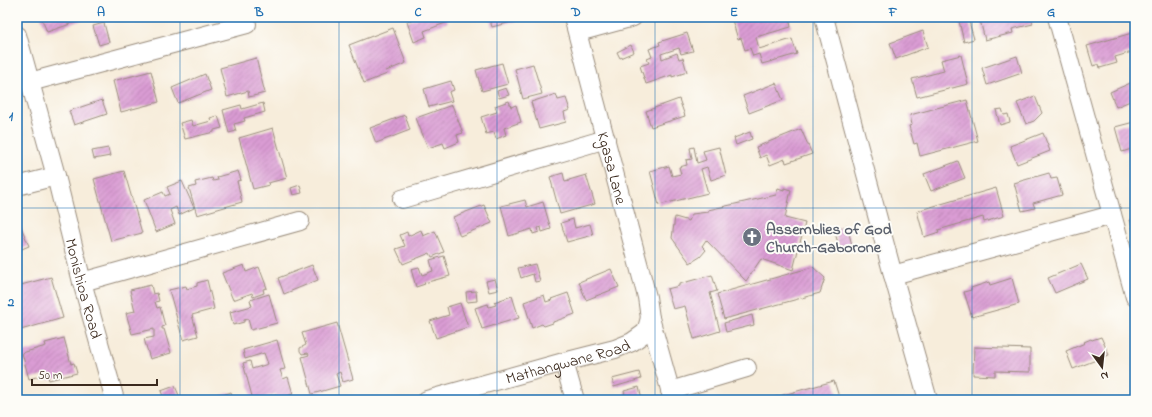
<svg xmlns="http://www.w3.org/2000/svg" width="1152" height="417" font-family="'Indie Flower',sans-serif">
<style>
.building{fill:url(#building-hatch)}
.lines{fill:none;stroke-linecap:round;stroke-linejoin:round}
.minor-casing{stroke:#998c7c;stroke-width:20}
.minor{stroke:#fff;stroke-width:18}
.grid{fill:none;stroke:#1f6fb2;stroke-width:1;stroke-opacity:0.55}
.labels{text-anchor:middle;stroke-width:4;stroke-linejoin:round;paint-order:stroke}
.street-label{font-size:16px;fill:#3b2a1e;stroke:#fdfcf7}
.worship-label{font-size:16px;font-weight:bold;fill:#5b616d;stroke:#fdfcf7;text-anchor:start}
.neatline{fill:none;stroke:#1f6fb2;stroke-width:1.5}
.grid-label{font-size:13px;text-anchor:middle;font-weight:bold;fill:#1f6fb2}
</style>
<defs>
<pattern id="building-hatch" width="6" height="6" patternUnits="userSpaceOnUse"><rect width="6" height="6" fill="#da9cd4"/><path d="M-1 1l2-2M0 6l6-6M5 7l2-2" fill="none" stroke="#b27fab"/></pattern>
</defs>
<rect width="100%" height="100%" fill="#fdfcf7"/>
<filter id="ink" filterUnits="userSpaceOnUse"><feTurbulence type="fractalNoise" baseFrequency=".025" numOctaves="2"/><feDisplacementMap in="SourceGraphic" scale="8" xChannelSelector="R" yChannelSelector="G"/><feConvolveMatrix kernelMatrix="1 2 1 2 8 2 1 2 1" color-interpolation-filters="sRGB"/></filter>
<filter id="wash" filterUnits="userSpaceOnUse"><feTurbulence type="fractalNoise" baseFrequency=".012" numOctaves="4" result="noise"/><feDisplacementMap in="SourceGraphic" scale="16" xChannelSelector="R" yChannelSelector="G"/><feGaussianBlur stdDeviation="0.9" result="paint"/><feColorMatrix in="noise" values="0 0 0 0 0 0 0 0 0 0 0 0 0 0 0 0 0 1.4 0 .05"/><feComposite in="paint" operator="in"/></filter>
<g filter="url(#wash)">
<rect width="100%" height="100%" fill="#f7eddb"/>
<g id="blocks">
<path class="building" d="M41,17H85V19L47,32Z
M420,17H446L448,22L424,31L426,37L414,42L407,22Z
M489,17H523V19L492,27Z
M731,17H789L791,27L756,37L759,49L792,39L797,54L762,64L759,54L753,56L750,48L745,50L741,38L738,39Z
M958,17H975L976,20L969,22L974,39L964,42Z
M991,17H1031L1033,24L1012,29L1013,33L985,40L980,20Z
M104,23L109,42L99,45L93,26Z
M393,28L406,63L386,71L387,74L364,83L349,45Z
M923,31L928,47L896,59L890,43Z
M687,33L693,51L681,54L679,48L661,54L662,59L677,53L679,59L683,58L687,72L672,77V75L646,84L640,66L649,63L647,59L652,57L649,49L660,45L659,42Z
M1132,33L1135,42V51L1115,57L1117,63L1100,68L1099,64L1093,66L1087,46Z
M631,45L634,52L620,58L617,52Z
M961,55L968,84L917,97L912,79L944,71L941,60Z
M1017,56L1022,73L987,85L982,68Z
M256,58L265,93L249,97L248,91L227,97L220,68Z
M502,63L508,84L482,91L476,70Z
M533,64L542,94L523,99L515,69Z
M151,71L159,102L121,112L113,81Z
M205,74L211,90L178,103L172,88Z
M451,81L454,90L449,92L452,101L429,107L424,89Z
M1135,81V99L1116,107L1110,92Z
M776,83L783,100L749,113L743,96Z
M506,88L509,95L499,98L497,91Z
M556,94L558,100L566,98L570,110L564,112L566,122L539,129L531,102Z
M1035,96L1042,113L1034,121L1026,124L1017,103Z
M679,99L685,116L651,127L646,111Z
M102,100L107,114L74,125L69,111Z
M967,100L978,141L920,156L917,143L914,144L909,126L912,125L910,115Z
M509,101L511,107L516,105L521,122L504,128L506,135L496,139L494,132L486,134L481,117L497,112L495,106Z
M263,103L265,112L244,118L245,121L234,124L236,131L229,133L223,110L241,105L242,109Z
M452,105L463,133L457,135L459,142L445,148L443,143L428,148L416,118Z
M1002,109L1004,115L1008,114L1010,122L1000,125L996,110Z
M405,115L410,130L376,143L370,128Z
M218,116L222,128L214,130V132L185,139L180,123L191,120L193,126L211,121L210,118Z
M1134,122L1135,126V148L1122,152L1115,127Z
M273,128L287,178L268,183L269,185L253,189L239,138Z
M801,129L812,154L786,163L785,159L770,165L766,155L760,158L756,147Z
M750,132L752,139L736,145L734,138Z
M1043,133L1050,151L1017,164L1010,146Z
M694,147L697,163L706,160L703,151L719,147L726,175L711,180L707,167L701,169L708,193L659,205L650,171L669,166L672,176L681,174L679,167L687,165L686,160L692,159L690,148Z
M108,148L110,156L94,159L92,151Z
M958,161L965,178L931,191L924,174Z
M124,171L142,233L111,241L94,179Z
M238,171L241,180L237,181L242,202L197,215L189,188L196,186L195,182L212,178L213,181L218,180L217,177Z
M563,173L565,182L569,181V180L586,175L595,204L560,214L550,177Z
M1049,173L1051,179L1057,178L1062,195L1033,203L1035,208L1022,211L1014,183Z
M182,181L194,208L179,215L176,207L170,210L175,224L156,232L144,200L163,192L165,196L170,194L167,187Z
M300,185L302,193L293,195L291,188Z
M778,188L784,190V188L791,190L785,218L805,223L793,270L761,259L746,281L706,240L702,246L706,250L700,257L690,263L672,238L675,217L689,221L692,214L708,212V210L776,195Z
M996,188L1004,216L984,222L983,217L938,230L939,232L924,237L917,211Z
M525,200L527,207L543,202L551,229L542,232L541,227L538,228L539,232L533,234L532,229L509,236L501,206Z
M484,205L492,223L460,236L453,217Z
M573,219L575,228L590,224L593,235L567,242L561,223Z
M1135,219V237L1130,220Z
M17,222H19L29,246L17,251Z
M847,226L852,245L840,249L834,230Z
M421,230L423,236L435,231L444,252L432,257L430,253L403,264L396,249L405,246L400,235L407,232L408,236Z
M444,256L450,276L424,283L425,284L416,287L411,269L419,267L422,275L433,271L430,260Z
M535,264L540,281L535,282L533,274L521,278L518,268Z
M1081,264L1088,279L1055,293L1048,278Z
M244,265L246,272L259,267L267,288L263,289L264,293L253,297L252,293L233,300L222,273Z
M312,265L318,280L284,294L278,278Z
M813,267L825,278L820,293L724,319L717,294Z
M611,269L619,287L586,300L579,282Z
M712,275L717,291L710,293L720,331L694,339L685,306L673,309L667,289L679,286V284Z
M51,277L63,318L17,331V286Z
M1012,278L1019,304L972,317L964,292L971,290V288L989,282L990,285Z
M495,279L498,290L489,292L486,281Z
M207,280L214,309L192,315L198,336L183,340L169,290L186,286L187,289L197,286V283Z
M151,285L153,294L157,293L159,301L155,302L157,308L160,307L165,326L162,327V329H164L171,353L150,359L144,339L154,337V329L132,334L126,313L135,311L130,290Z
M476,291L477,301L467,302L466,292Z
M568,293L575,314L553,322V323L544,326L542,324L532,328L524,302L544,295L546,302L552,300L551,299Z
M269,294L277,323L251,330L248,319L244,320V322L233,325L230,312L252,306L250,300Z
M512,296L519,318L482,329L475,308L488,304L489,307L496,305L494,302Z
M460,303L468,327L436,338L430,321L449,315L447,307Z
M752,315L754,325L726,332L724,323Z
M337,323L353,379L343,382L340,372L336,374L340,386L312,394L302,357L309,355L308,353L302,354L300,351V348L306,345L302,333Z
M1101,337L1109,355L1073,369L1066,351L1085,343L1084,342L1091,339L1092,340Z
M64,338L71,364L74,363L77,373L49,380L47,374L29,379L22,353L46,346L45,343Z
M277,340L285,369L280,370L283,379L288,377L293,394L278,399L276,394L257,400H253L243,363L250,361L252,369L268,364L264,353L245,359L243,350Z
M974,347L1030,349V372L995,371V376L973,375Z
M639,372L641,379L614,387L612,379Z
M834,381L840,400H772V398Z
M175,386L181,400H161L164,399L161,391Z
M639,387L642,400H626L624,391Z
M231,392L234,400H210Z"/>
</g>
</g>
<g filter="url(#ink)">
<use href="#blocks" fill-opacity="0" stroke="#998c7c" stroke-width="1"/>
<g class="lines">
<defs>
<g id="minor">
<path id="s1" d="M573,17L647,297L650,318L673,400"/>
<path d="M824,17L893,275L928,400"/>
<path d="M1057,17L1135,297"/>
<path d="M578,32L633,17"/>
<path id="s2" d="M17,35L56,176L82,282L115,400"/>
<path d="M30,82L247,24"/>
<path d="M17,186L56,176"/>
<path d="M402,199L606,139"/>
<path d="M893,275L1112,215"/>
<path d="M82,282L300,221"/>
<path d="M564,362L575,400"/>
<path d="M670,391L747,368"/>
<path id="s3" d="M427,400L564,362L615,349L632,342L646,332L650,318"/>
</g>
</defs>
<use href="#minor" class="minor-casing"/>
<use href="#minor" class="minor"/>
</g>
</g>
<path class="grid" d="M180,17V400M339,17V400M497,17V400M655,17V400M813,17V400M972,17V400M17,208H1135"/>
<defs>
<symbol id="church-disc" viewBox="-11 -11 22 22"><circle r="9.5" fill="#6b7280" stroke="#fdfcf7"/><path d="M-1.2-6h2.4v3.5h3.3v2.4h-3.3V6h-2.4V-.1h-3.3v-2.4h3.3Z" fill="#fff"/></symbol>
</defs>
<g fill-rule="evenodd">
<use href="#church-disc" x="741" y="226" width="22" height="22"/>
</g>
<g class="labels">
<g class="street-label">
<text dy="6" stroke="none"><textPath href="#s1" startOffset="156">Kgasa Lane</textPath></text>
<text dy="6" stroke="none"><textPath href="#s2" startOffset="262">Monishioa Road</textPath></text>
<text dy="6" stroke="none"><textPath href="#s3" startOffset="146">Mathangwane Road</textPath></text>
</g>
<g class="worship-label">
<text x="766" y="234">Assemblies of God<tspan x="766" dy="18">Church-Gaborone</tspan></text>
</g>
</g>
<rect width="1152" height="417" fill="none" stroke="#fdfcf7" stroke-width="44"/>
<g transform="translate(1102 367) rotate(165)" stroke="#fdfcf7" stroke-width="3" paint-order="stroke">
<path d="M0-3L7 15L0 10L-7 15Z" fill="#3b2a1e"/>
<text y="-6" font-size="11" font-weight="bold" text-anchor="middle" fill="#3b2a1e">N</text>
</g>
<path d="M32 379v6h125v-6" fill="none" stroke="#3b2a1e" stroke-width="2"/>
<text x="38" y="379" font-size="12" fill="#3b2a1e" stroke="#fdfcf7" stroke-width="3" paint-order="stroke">50 m</text>
<rect x="22" y="22" width="1108" height="373" class="neatline"/>
<g class="grid-label">
<text x="101" y="16">A</text>
<text x="259" y="16">B</text>
<text x="418" y="16">C</text>
<text x="576" y="16">D</text>
<text x="734" y="16">E</text>
<text x="893" y="16">F</text>
<text x="1051" y="16">G</text>
<text x="11" y="120">1</text>
<text x="11" y="306">2</text>
</g>
</svg>
